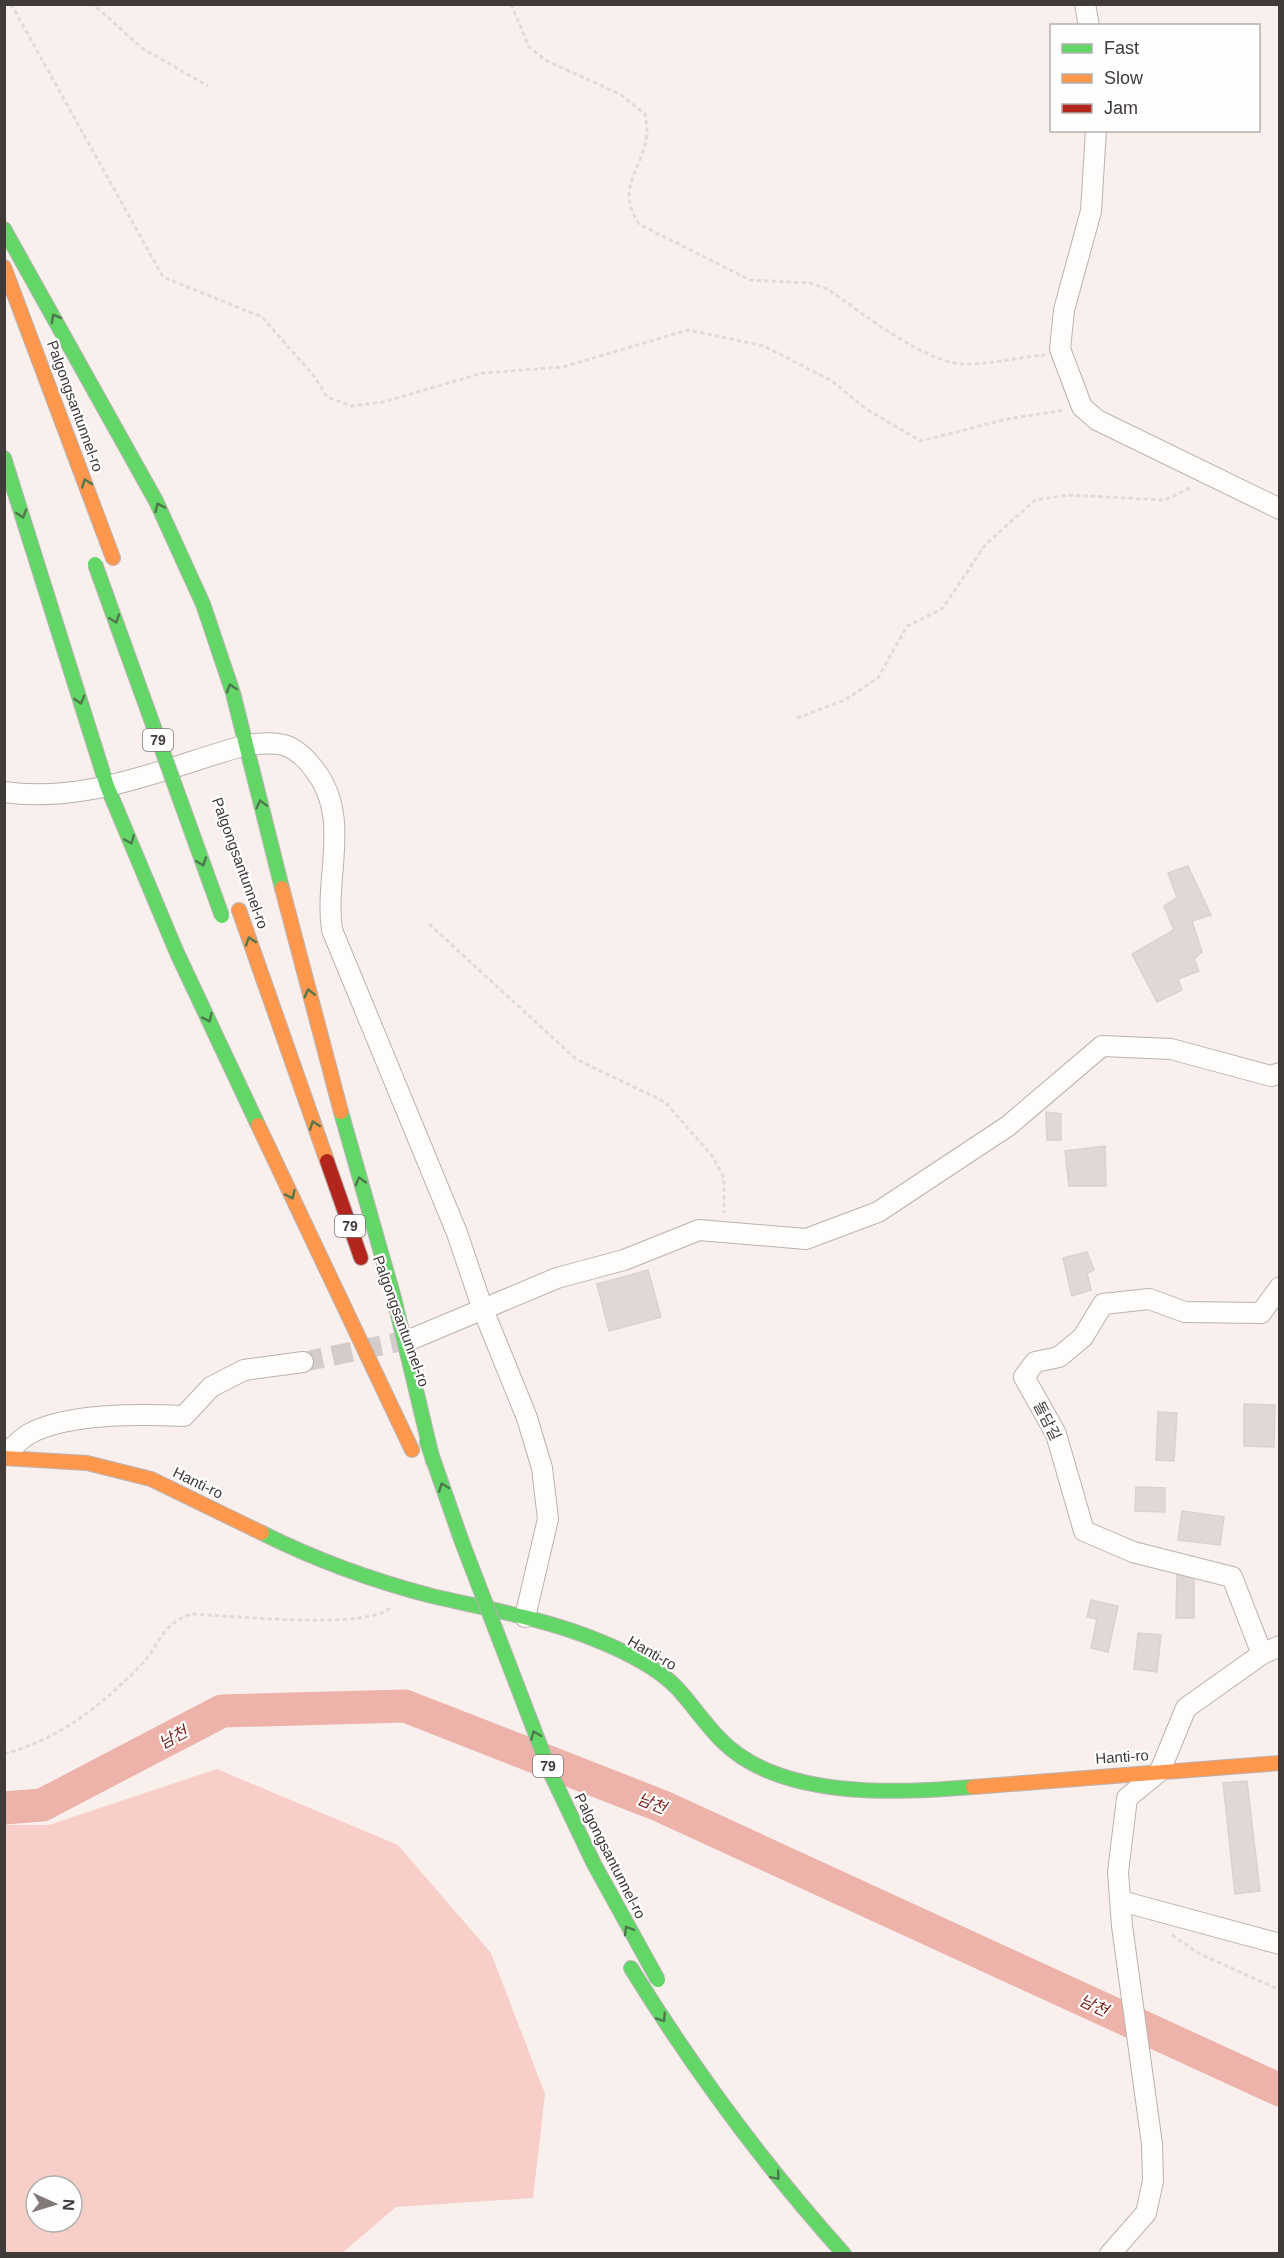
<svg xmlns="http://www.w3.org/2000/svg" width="1284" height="2258" font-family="Arial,'Noto Sans KR',sans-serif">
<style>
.green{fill:#f7cec8;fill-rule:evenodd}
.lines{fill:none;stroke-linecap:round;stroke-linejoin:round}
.river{stroke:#edb2a9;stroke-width:33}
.building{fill:#dfd8d7;stroke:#d9d2d0;stroke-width:1.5}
.street-tunnel{stroke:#d4ccca;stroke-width:20;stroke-dasharray:20 10;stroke-linecap:butt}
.street-casing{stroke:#b9b2b1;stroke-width:22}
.fast-casing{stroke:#b9b2b1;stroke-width:16}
.slow-casing{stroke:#b9b2b1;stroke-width:16}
.jam-casing{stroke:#b9b2b1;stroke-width:16}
.path{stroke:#dfdcdc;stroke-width:3;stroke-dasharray:4.5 3;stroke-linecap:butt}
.street{stroke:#fefdfc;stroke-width:20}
.fast{stroke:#63d668;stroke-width:14}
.slow{stroke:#ff974d;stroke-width:14}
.jam{stroke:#b3261e;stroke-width:14}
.fast-bridge-casing{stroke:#b9b2b1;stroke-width:16;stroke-linecap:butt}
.fast-bridge{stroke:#63d668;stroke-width:14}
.oneway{stroke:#4e784c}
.labels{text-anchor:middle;stroke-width:4.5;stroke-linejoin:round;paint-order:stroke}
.shield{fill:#fefefe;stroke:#797574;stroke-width:1.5}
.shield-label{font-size:14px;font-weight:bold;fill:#403a39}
.street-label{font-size:15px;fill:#403a39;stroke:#fefefe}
.water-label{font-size:16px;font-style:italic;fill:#7a1c16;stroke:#fefefe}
</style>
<rect width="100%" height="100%" fill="#f9f0ee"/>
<path class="green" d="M217,1769L398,1845L491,1953L545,2094L533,2198L396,2207L342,2253H5V1825H49ZM36,2186H72V2222H36Z"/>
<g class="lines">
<path class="river" d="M4,1808L42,1805L222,1711L405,1706L661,1806L1280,2090"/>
</g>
<path class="building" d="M1188,866L1211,915L1192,921L1202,952L1194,959L1199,971L1178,979L1182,990L1157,1002L1132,954L1174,930L1164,906L1177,898L1168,873Z
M1046,1112L1061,1114V1140H1047Z
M1105,1146L1106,1186H1069L1065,1151Z
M1087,1252L1094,1270L1087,1273L1091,1290L1072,1296L1063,1258Z
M648,1270L661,1317L609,1331L597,1284Z
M1244,1404L1275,1405L1274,1447L1244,1446Z
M1158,1412L1177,1413L1174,1461L1156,1460Z
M1136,1487L1165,1488V1512L1135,1511Z
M1182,1511L1224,1517L1220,1545L1178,1540Z
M1177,1575L1194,1580V1618H1176Z
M1091,1600L1118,1606L1108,1652L1091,1648L1097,1619L1087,1617Z
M1138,1633L1161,1635L1157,1672L1134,1669Z
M1247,1781L1260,1891L1235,1894L1223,1783Z"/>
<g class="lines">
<path class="street-tunnel" d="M303,1362L412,1339"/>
<defs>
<path id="street" d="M1085,4L1089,26
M1096,130L1091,211L1064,310L1060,349L1082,407L1097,420L1280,509
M4,792C88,804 167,767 246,745C280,741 293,742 314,769C352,817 324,875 332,930L457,1233L482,1307L527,1418L542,1468L548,1519L525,1617
M412,1339L557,1278L624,1260L699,1230L806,1239L878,1212L1008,1126L1102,1046L1171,1049L1271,1076L1280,1073
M4,1455C12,1449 20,1439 29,1434C66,1413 142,1414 184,1416L211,1387L244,1370L303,1362
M1262,1654L1232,1577L1133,1552L1084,1531L1056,1434L1024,1377L1035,1362L1059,1357L1083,1337L1103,1304L1149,1299L1185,1312L1261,1313L1280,1287
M1121,1901L1280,1944
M1110,2254L1146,2213L1153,2181L1152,2144L1122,1926L1118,1872L1127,1798L1160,1771L1186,1708L1262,1654L1280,1646"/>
<path id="fast" d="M4,229L156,501L203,604L233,693L282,888
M4,458L107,786L177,953L258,1125
M341,1112L394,1298L433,1461
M427,1442L462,1542
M262,1533C316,1560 374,1581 432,1596C488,1609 546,1619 599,1641C624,1651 658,1668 677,1688C692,1704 705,1724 721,1740C780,1800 896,1793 973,1787
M631,1968C694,2070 764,2165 844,2254"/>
<path id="slow" d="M4,267L113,558
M282,888L341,1112
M239,910L327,1161
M258,1125L412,1450
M4,1458L87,1463L151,1479L262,1533
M973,1787L1280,1763"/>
<path id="jam" d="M327,1161L361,1258"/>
</defs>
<use href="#street" class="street-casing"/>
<use href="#fast" class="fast-casing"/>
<use href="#slow" class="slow-casing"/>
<use href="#jam" class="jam-casing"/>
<path class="path" d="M11,4L163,277L262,317L314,376L327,397L351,406L383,402L483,373L563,367L688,330L764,346L832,381L866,409L921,441L1007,419L1065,410
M90,4L95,6L142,48L208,86
M511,4L529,47L547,61L620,94L645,114C646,120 647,127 647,133C644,170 614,185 639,224L750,280L810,283L827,289C861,311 927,366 967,364C993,364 1019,357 1045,355
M797,718L845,700L878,678L907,626L942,609L986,544L1035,500L1068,495L1165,500L1192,487
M429,924L576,1059L665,1102L713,1157L724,1178V1213
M4,1754C60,1739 102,1705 141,1665C161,1644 160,1625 191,1614C226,1615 370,1631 391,1607
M1172,1935L1198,1953L1280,1990"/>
<use href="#street" class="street"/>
<use href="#fast" class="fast"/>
<use href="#slow" class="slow"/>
<use href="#jam" class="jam"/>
<defs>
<path id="fast-bridge" d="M95,564L222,916
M462,1542L551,1774L594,1864L658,1980"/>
</defs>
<use href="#fast-bridge" class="fast-bridge-casing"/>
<use href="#fast-bridge" class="fast-bridge"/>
</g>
<defs><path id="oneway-chevron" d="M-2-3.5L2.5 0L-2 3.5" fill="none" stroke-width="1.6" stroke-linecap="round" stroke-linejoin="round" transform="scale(1.5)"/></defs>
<g class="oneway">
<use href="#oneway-chevron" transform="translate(55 318) rotate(-119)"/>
<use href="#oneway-chevron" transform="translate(86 483) rotate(-110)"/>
<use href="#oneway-chevron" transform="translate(159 507) rotate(-115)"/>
<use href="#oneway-chevron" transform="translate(22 514) rotate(73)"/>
<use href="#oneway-chevron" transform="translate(115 619) rotate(70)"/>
<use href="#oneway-chevron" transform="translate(231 688) rotate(-108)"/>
<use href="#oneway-chevron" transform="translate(80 700) rotate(73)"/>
<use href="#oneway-chevron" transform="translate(261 804) rotate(-104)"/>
<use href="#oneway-chevron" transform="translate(130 840) rotate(67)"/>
<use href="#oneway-chevron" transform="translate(202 862) rotate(70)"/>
<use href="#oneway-chevron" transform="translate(250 941) rotate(-109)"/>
<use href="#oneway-chevron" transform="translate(309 993) rotate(-104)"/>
<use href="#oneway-chevron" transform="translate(208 1018) rotate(65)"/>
<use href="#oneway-chevron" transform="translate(314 1125) rotate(-109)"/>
<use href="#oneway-chevron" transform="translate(360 1181) rotate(-106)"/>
<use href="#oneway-chevron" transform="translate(291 1195) rotate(65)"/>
<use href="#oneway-chevron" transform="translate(443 1487) rotate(-110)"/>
<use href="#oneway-chevron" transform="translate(535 1735) rotate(-112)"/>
<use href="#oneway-chevron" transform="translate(628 1930) rotate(-120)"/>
<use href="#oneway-chevron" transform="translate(662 2018) rotate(57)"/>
<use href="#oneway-chevron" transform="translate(776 2176) rotate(50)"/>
</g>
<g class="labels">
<g class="shield">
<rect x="143" y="729" width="30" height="22" rx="4.5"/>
<rect x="335" y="1215" width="30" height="22" rx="4.5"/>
<rect x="533" y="1755" width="30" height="22" rx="4.5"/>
</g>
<g class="shield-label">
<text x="158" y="745">79</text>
<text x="350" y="1231">79</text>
<text x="548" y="1771">79</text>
</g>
<g class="street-label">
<text transform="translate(75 406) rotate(70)" y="5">Palgongsantunnel-ro</text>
<text transform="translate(240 863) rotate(70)" y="5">Palgongsantunnel-ro</text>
<text transform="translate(401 1321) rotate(70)" y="5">Palgongsantunnel-ro</text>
<text transform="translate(1047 1421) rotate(63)" y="5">돌담길</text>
<text transform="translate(198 1483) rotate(26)" y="5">Hanti-ro</text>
<text transform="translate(652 1653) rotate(30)" y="5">Hanti-ro</text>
<text transform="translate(1122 1757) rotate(-4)" y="5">Hanti-ro</text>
<text transform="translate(610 1856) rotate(63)" y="5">Palgongsantunnel-ro</text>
</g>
<g class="water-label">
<text transform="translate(173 1737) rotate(-28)" y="6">남천</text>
<text transform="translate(652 1803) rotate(22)" y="6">남천</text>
<text transform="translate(1094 2005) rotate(25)" y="6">남천</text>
</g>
</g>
<rect width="1284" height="2258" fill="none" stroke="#403a39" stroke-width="12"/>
<rect x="1050" y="24" width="210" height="108" fill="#fefefe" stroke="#b2b0af" stroke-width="1.5"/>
<rect x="1062" y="44" width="30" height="9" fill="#63d668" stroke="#b2b0af" stroke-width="1.5"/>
<text x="1104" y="54" font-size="18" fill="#403a39">Fast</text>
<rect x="1062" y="74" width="30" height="9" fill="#ff974d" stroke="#b2b0af" stroke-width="1.5"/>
<text x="1104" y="84" font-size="18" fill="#403a39">Slow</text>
<rect x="1062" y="104" width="30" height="9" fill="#b3261e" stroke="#b2b0af" stroke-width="1.5"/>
<text x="1104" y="114" font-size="18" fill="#403a39">Jam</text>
<g transform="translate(54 2204) rotate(94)"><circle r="28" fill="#fefefe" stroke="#b2b0af" stroke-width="1.5"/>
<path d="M0-4.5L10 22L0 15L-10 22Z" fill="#817a78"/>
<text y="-9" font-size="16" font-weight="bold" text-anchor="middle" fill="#403a39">N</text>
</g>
</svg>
